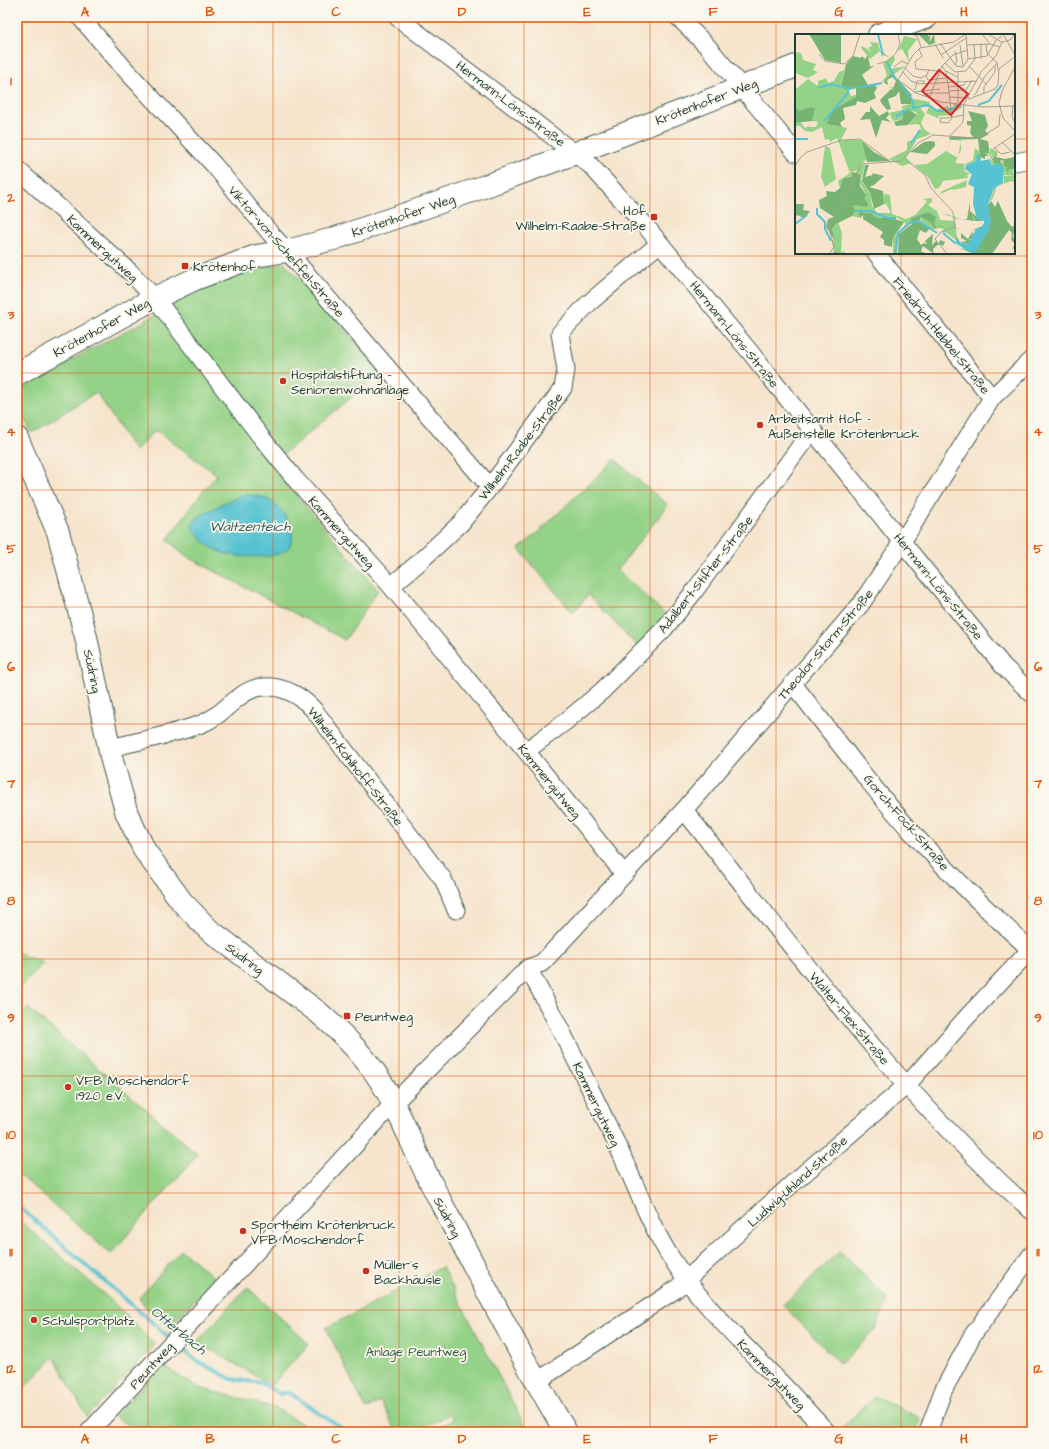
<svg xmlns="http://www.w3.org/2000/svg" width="1049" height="1449" font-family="'Architects Daughter',sans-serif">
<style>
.green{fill:#94d287;stroke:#5a885e}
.water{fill:#57c2d1;stroke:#3b8082}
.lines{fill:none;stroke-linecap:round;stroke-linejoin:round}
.stream{stroke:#57c2d1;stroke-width:4}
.street-casing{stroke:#3f564b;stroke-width:19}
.secondary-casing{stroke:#3f564b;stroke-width:24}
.street{stroke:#fff;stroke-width:17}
.secondary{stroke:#fff;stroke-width:22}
.grid{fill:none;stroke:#de580e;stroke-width:1;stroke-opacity:0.55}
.poi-dot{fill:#c8321e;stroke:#fbf7ec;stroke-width:1.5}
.labels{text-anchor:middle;stroke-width:3.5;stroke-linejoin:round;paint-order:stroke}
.street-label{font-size:13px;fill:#1f3d34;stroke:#fbf7ec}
.poi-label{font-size:13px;fill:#1f3d34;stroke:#fbf7ec;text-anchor:start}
.park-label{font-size:13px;fill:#365b45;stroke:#fbf7ec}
.water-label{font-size:14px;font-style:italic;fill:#2d5e5b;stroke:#fbf7ec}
.inset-river{fill:none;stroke:#57c2d1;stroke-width:2}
.inset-road{fill:none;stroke:#a0a18f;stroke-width:1}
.view{fill:#d62828;fill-opacity:0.15;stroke:#d62828;stroke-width:2}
.inset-edge{fill:none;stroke:#1f3d34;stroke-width:2}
.neatline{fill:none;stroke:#de580e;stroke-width:1.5}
.grid-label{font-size:13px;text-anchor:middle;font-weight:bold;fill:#de580e}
</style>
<rect width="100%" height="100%" fill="#fbf7ec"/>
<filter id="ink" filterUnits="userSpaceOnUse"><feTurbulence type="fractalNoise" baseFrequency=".025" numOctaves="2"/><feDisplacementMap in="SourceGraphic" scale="8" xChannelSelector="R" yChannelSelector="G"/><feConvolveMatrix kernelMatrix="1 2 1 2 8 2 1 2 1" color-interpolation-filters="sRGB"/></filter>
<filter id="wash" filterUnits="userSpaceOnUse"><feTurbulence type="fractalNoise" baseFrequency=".012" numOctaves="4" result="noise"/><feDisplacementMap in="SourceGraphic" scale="16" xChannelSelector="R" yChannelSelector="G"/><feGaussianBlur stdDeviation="0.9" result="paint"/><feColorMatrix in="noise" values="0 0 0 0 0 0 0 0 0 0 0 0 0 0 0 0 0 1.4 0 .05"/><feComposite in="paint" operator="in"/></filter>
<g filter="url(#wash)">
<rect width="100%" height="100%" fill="#f6e4cc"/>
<path class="green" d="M285,263L382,372L270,465L378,590L345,640L188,557L167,540L203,491L217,475L156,430L135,451L96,392L32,433C24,418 13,407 21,390L77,357L147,320L187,296L216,284L257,269Z
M615,459L645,486L668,505L617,570L666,615L638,647L588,595L573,613L519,549L548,523Z
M17,952L43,963L17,991Z
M28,1008L198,1154L111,1254L17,1173V1020Z
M17,1218L113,1302L155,1345L87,1417L54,1357L17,1395Z
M181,1250L215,1278L169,1327L144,1306L139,1298Z
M840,1251L888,1299L874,1332L840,1364L783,1305Z
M442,1267L528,1432H429L453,1420L450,1414L417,1432H396L381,1401L366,1409L326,1328Z
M247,1287L309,1344L272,1385L197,1342Z
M162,1365L183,1379L203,1389L240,1398L275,1408L316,1432H138L114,1416Z
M875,1396L920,1418L917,1432H847L842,1428Z"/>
<path class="water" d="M246,494C253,496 261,496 267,499C282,506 302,535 287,549C276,560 241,557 227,554C221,553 210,547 205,543C200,538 196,532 191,526L199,516L224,503Z"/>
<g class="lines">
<path class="stream" d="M17,1205L171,1339
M176,1343L194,1359L231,1379L262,1383L280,1394L288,1392L347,1432"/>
</g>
</g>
<g filter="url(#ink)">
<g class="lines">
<defs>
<path id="street" d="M80,17L124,68L214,165L270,233L287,251L490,487
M397,17L590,165L644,224L750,352L902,542L1003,666L1032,694
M678,17L709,48L796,153
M1014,162L1032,159
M17,169L130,272L155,298L261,437L296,480L391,586L526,751L624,874
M876,253L992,398
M391,586L416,565L461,523L490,487L563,388L566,370L560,333L589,303L660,243
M793,684C834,736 874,791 919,840C955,879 993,916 1032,951
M109,748C139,741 172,735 201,724C231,713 240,680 278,688C292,691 304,699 314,710L443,879L456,910
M526,751L565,722L602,691L664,629L693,593L812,430
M684,810C794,948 899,1094 1032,1211
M528,968C560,1027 590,1087 618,1147C635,1183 649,1223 670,1256C701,1304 742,1343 782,1384C797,1400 812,1416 827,1432
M536,1382L675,1290L793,1183L907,1085L967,1017L1032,948
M89,1432L393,1104L528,968L542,963L684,810L861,604L902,542L992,398L1032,359
M928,1432L943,1391L972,1336L1032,1254"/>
<path id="secondary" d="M879,35L927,17
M17,374L155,298L195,279L256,256L287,251L333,239L455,197L576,153L796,66
M17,438L58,532L86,637L112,761L127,814L145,851L182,902L208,929L319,1013C342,1033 363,1054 380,1080C401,1112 414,1151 432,1185C475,1268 518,1352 566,1432"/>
</defs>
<use href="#street" class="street-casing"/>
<use href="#secondary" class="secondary-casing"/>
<use href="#street" class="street"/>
<use href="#secondary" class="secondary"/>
</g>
</g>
<path class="grid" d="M148,17V1432M273,17V1432M399,17V1432M524,17V1432M650,17V1432M776,17V1432M901,17V35M17,139H796M1014,139H1032M901,253V1432M17,256H1032M17,373H1032M17,490H1032M17,607H1032M17,724H1032M17,842H1032M17,959H1032M17,1076H1032M17,1193H1032M17,1310H1032"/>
<g class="poi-dot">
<rect x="650" y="213" width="8" height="8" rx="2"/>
<rect x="181" y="262" width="8" height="8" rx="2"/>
<circle cx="283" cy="381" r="4"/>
<circle cx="760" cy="425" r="4"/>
<rect x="343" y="1012" width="8" height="8" rx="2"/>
<circle cx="68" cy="1087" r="4"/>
<circle cx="243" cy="1231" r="4"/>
<circle cx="366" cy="1271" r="4"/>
<circle cx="34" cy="1320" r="4"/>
</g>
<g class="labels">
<g class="street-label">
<text transform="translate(706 101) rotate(-21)" y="5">Krötenhofer Weg</text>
<text transform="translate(511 103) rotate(37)" y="5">Hermann-Löns-Straße</text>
<text transform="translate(403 215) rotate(-19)" y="5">Krötenhofer Weg</text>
<text transform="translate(103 248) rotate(43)" y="5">Kammergutweg</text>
<text transform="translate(287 251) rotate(49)" y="5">Viktor-von-Scheffel-Straße</text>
<text transform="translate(101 327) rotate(-29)" y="5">Krötenhofer Weg</text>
<text transform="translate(735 334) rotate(51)" y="5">Hermann-Löns-Straße</text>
<text transform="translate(942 335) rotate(51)" y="5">Friedrich-Hebbel-Straße</text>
<text transform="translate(520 446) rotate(-53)" y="5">Wilhelm-Raabe-Straße</text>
<text transform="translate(342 532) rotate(48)" y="5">Kammergutweg</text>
<text transform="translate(705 574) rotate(-52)" y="5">Adalbert-Stifter-Straße</text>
<text transform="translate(939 586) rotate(51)" y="5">Hermann-Löns-Straße</text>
<text transform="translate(825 644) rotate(-50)" y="5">Theodor-Storm-Straße</text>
<text transform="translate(93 671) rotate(78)" y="5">Südring</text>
<text transform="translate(356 766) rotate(52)" y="5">Wilhelm-Kohlhoff-Straße</text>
<text transform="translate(550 781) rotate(51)" y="5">Kammergutweg</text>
<text transform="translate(907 822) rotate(49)" y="5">Gorch-Fock-Straße</text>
<text transform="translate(245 958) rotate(37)" y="5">Südring</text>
<text transform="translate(850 1018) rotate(50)" y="5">Walter-Flex-Straße</text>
<text transform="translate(597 1104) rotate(64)" y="5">Kammergutweg</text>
<text transform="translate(797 1181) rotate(-42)" y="5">Ludwig-Uhland-Straße</text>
<text transform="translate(448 1217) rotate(62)" y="5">Südring</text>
<text transform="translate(151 1365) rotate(-48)" y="5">Peuntweg</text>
<text transform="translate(772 1374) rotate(46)" y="5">Kammergutweg</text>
</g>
<g class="poi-label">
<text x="646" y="215" text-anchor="end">Hof<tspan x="646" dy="15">Wilhelm-Raabe-Straße</tspan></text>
<text x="193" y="271">Krötenhof</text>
<text x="291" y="379">Hospitalstiftung -<tspan x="291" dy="15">Seniorenwohnanlage</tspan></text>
<text x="768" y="423">Arbeitsamt Hof -<tspan x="768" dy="15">Außenstelle Krötenbruck</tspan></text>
<text x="355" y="1021">Peuntweg</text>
<text x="76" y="1085">VFB Moschendorf<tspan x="76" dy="15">1920 e.V.</tspan></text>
<text x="251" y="1229">Sportheim Krötenbruck<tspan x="251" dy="15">VFB Moschendorf</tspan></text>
<text x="374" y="1269">Müller´s<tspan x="374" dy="15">Backhäusle</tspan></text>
<text x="42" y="1325">Schulsportplatz</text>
</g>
<g class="park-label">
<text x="416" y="1356">Anlage Peuntweg</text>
</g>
<g class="water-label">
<text x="250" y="531">Waltzenteich</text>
<text transform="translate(179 1330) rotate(39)" y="5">Otterbach</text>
</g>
</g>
<g transform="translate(795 34)">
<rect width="220" height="220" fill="#f6e4cc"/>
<path d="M109,2L122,5L113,17L114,27L107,15L103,17ZM75,8L83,9L85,16L95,24L88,21L87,23L85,17L75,25L66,14L67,12L77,18L73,14L77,12ZM0,18L6,19L8,26L21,30L18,36L23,38L13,44L0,39ZM99,21L100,25L95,35L111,32L87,48L92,41L88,29ZM49,36L46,53L53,55L56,62L61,61V63L38,79L31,90L52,94L46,106H67L72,124L61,137H55L57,142L52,143L45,154L43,147L55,139L42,104L35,108L34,105L30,106L27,93L17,98L10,97L5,92H0V89L5,88L10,94L17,91L14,93H21L23,88L17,87L16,81L20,74L15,73L4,77L0,72V56L13,45L23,52V47L31,44L33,49L39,47L44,38ZM119,65L135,68L134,72L140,76L153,72L154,76L147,75L148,77L164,73H159V69L168,72L162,77L155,79V81L143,82L145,85L131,79L134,73L123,71L130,80L126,89L129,95L136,100L122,105L111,124L119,131L132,130L151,117L156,104L166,106V116L160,129L170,130L178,126L180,114L185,118L181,127L169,131L170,138L176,139L172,141L173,144L148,147L144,154L140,155L133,143L117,129L107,132L94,125L112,116V108L119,105L126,95L125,91L121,90L114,91L122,81L121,78L116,77L113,75H107V73L109,71L114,75L110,71L116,70L117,67L120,70L117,67ZM156,105L166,107L163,124L151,117ZM107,76L108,85L98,87L94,79ZM30,112L35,114L41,145L30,153L26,143ZM195,114L203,118L196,125L199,129H204L206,132V126L210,132L220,135L218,136L219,141H209V134L200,130L197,131L195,124L198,119L194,123ZM70,130L66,146L75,160L77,172L82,179H96L91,170H89V160L95,161L97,180L111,185L120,181L129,171L132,167L128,165L137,164V168L133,171L142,177L145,186L160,187L158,183L151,181L149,179H148L167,185L160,184L161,193L165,196L161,194L162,207L152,199L146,198L149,195L139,193L144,192L139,191L140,183L133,178L116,184L118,187L104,199L102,220H98V204L111,190L109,188L101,183L82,184L75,179L67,178L65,184L57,182L58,171L72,173L68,164L72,162L60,140L65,132ZM220,141V149L217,147L202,152L197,166L195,167L200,152L209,149V142ZM172,146L171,153L158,156L157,155L145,160L147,157ZM127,183L136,189L139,196L144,198L124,189ZM43,188L47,199L46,219L49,217L51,220H35L39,219L37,206L39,207L37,195Z" fill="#94d287" fill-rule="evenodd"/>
<path d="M14,0H46V29L30,26ZM123,0H133V3L136,0L134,9L139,0L140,9L134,11ZM73,21L75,33L80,31L67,41L73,51L80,50L82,54L79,59L81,64L70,69L62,67L61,71L48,74L50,85L45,89L47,93L31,90L38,76L61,63V54L53,56L46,53L51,30L58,22L66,24L67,22L70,25ZM97,39L117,61L115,63L120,70L116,67V70H106L104,57L101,62L93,65L96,75L92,76L87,70L85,66L96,55L99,56L94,52L98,54L101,47L97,43L92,46L93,51L89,49L91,47L87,49ZM0,72L4,77L15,73L20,74L17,87L0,89ZM75,72L84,82L93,77L94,81L91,84L96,88L87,86L81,104L75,85L65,86L71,78H75ZM113,75L122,81L113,91L101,92L99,88L108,85L107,76ZM173,77L190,81L193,92L190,97L194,100L185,105L193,107L194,115V120L190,119L194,122H190V125L185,123L183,105L155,106L154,103H178L175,99L176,92L172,91V87H177ZM67,107L79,118L95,127L72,128ZM136,107L140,108V112L132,120L115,118L129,108ZM203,118L201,123L210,125L219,123L220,135H215L212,138L211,134H214L209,132L208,126L205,127L208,133L199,129L197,125ZM70,131H74L70,143L78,141L77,139L89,142L79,151L74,153L88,157L89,170L79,175L75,159L67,147ZM56,137L65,141V152L72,162L69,164L73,170L72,173L58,171L60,177L57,182L41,190L37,195L40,207L31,193L33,185L39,183L25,174L24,166L32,162L31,157L40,158L45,154L48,145L57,142ZM196,167L200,173L203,167L212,187L217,193L220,191L218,204H220V214L217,215L220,210L216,206L217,199L214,196L197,220L176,219L165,214L180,217L194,195L193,171ZM175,168V177L187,187H180L177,180L179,187L167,185H172ZM0,170H9L8,176L15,177L12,181L9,184L2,181L0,184ZM64,178L76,179L82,184H96L109,188L98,204L97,213L89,211V206L85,203L88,198L68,185V181L65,184ZM133,178L141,183L139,191L155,194L140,192L143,194L139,195L136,189L126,183L124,188L143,199L134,195L131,199L125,196L122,205L126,211L129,209L132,210L130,207L138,200L137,211L141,207L144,210L145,206L150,208L148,212L144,210L138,215L139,220L128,212L126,217L132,220H103L104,200L117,190L116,184ZM189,189V191L187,194L178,196L177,205H174L176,207L173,210L162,207L161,201L165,208L172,207L166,204V199L173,205L179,195L187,193Z" fill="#77b474"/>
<path d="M182,120H185L186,127L194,125L197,131L204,129L209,134L208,149L199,154L193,171L196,187L194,195L182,216L177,219L160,209L162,205L164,208L173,210L181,195L189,191V187L182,185L178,170L179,153L173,150L177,140L170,135L171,131L181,127Z" fill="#57c2d1"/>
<path class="inset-river" d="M83,0L88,21M92,28L101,46M104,48L117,65M23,54L36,50L52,54M62,54L87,49M117,65L118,74L134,71M134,71L142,77H148L166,72M183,71L194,67L207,51M101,82L114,75M29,87L53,59V55L61,53M0,105H13M116,109L125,96M22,174V180L30,188V195L36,207M60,177H76L92,184H101M0,190L12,181M148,199L160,209M100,220L103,199L115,189L123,187L142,199"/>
<path class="inset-road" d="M117,0L122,2L126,13M171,0L159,8L125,14L118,21L103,46L121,59L146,68L187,73L220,72M187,0L195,10M193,0L208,9M208,0L220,21M145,9L161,32L168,33L173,25L171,1M140,10L148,24M186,10V25M191,10L192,19L202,29L203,36M165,11L168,32M172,11L195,10L205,13M124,15L127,22L120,28L121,35L143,37M160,17L162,26L160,31M24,20L30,27L49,30L58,22L65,0M146,21L171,4M173,25L192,22L201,6L207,2M150,29L160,38L171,37L180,25L179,10M82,30L93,27L101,19L105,10L103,0M147,32L151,38L154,57L155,67L157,83V84L153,89L145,88L146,84H152L157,83H159L168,81M174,32L191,50M99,33L107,27L113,30M220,33L207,57L204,69L208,84L220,97M110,34L118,42L126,44L132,41L134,35M204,35L218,24M151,37L162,43M108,38L116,47L124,50L182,47M163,39V69M131,42L133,46L151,44M154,53L169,51L172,47M120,56L122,47H129V50M169,56L174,65L200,55L203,51L204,35M154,57L171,56L177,46M119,58L145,55M189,59V53L200,38V32M180,61L190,42L202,29M128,62L134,59H155M155,63L172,64M134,64L147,32L158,21L173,16M218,71L217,82L220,90M204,92L205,80M155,102L168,88L169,70L186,38L201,22L207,8L215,6L220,0M208,109L220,121M200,114L206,120L215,118M198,115L220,100M110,125L130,141L136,154L158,178L160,193L146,198L140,205L152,220M0,132L6,123L12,118L47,106L65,105L96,128M38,218L52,220M34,220L39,213L33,191L45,174L66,130L106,127L123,109L138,101L180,104L191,100L204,92"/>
<path class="view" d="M144,36L173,60L156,81L127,57Z"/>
<rect width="220" height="220" class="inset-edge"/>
</g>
<rect width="1049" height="1449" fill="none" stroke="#fbf7ec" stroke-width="44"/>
<rect x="22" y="22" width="1005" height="1405" class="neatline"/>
<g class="grid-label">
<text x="85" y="16">A</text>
<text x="210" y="16">B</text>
<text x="336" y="16">C</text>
<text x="462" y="16">D</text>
<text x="587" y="16">E</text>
<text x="713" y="16">F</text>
<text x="839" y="16">G</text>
<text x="964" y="16">H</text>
<text x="11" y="85">1</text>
<text x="1038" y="85">1</text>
<text x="11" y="202">2</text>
<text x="1038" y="202">2</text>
<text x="11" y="319">3</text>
<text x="1038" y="319">3</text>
<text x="11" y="436">4</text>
<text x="1038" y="436">4</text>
<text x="11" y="553">5</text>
<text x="1038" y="553">5</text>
<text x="11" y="671">6</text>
<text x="1038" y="671">6</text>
<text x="11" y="788">7</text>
<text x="1038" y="788">7</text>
<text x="11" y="905">8</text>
<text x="1038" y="905">8</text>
<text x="11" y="1022">9</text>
<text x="1038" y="1022">9</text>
<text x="11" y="1139">10</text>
<text x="1038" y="1139">10</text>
<text x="11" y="1256">11</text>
<text x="1038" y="1256">11</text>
<text x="11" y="1373">12</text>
<text x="1038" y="1373">12</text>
<text x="85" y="1443">A</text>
<text x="210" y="1443">B</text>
<text x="336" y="1443">C</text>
<text x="462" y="1443">D</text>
<text x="587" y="1443">E</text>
<text x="713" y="1443">F</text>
<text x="839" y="1443">G</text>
<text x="964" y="1443">H</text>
</g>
</svg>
